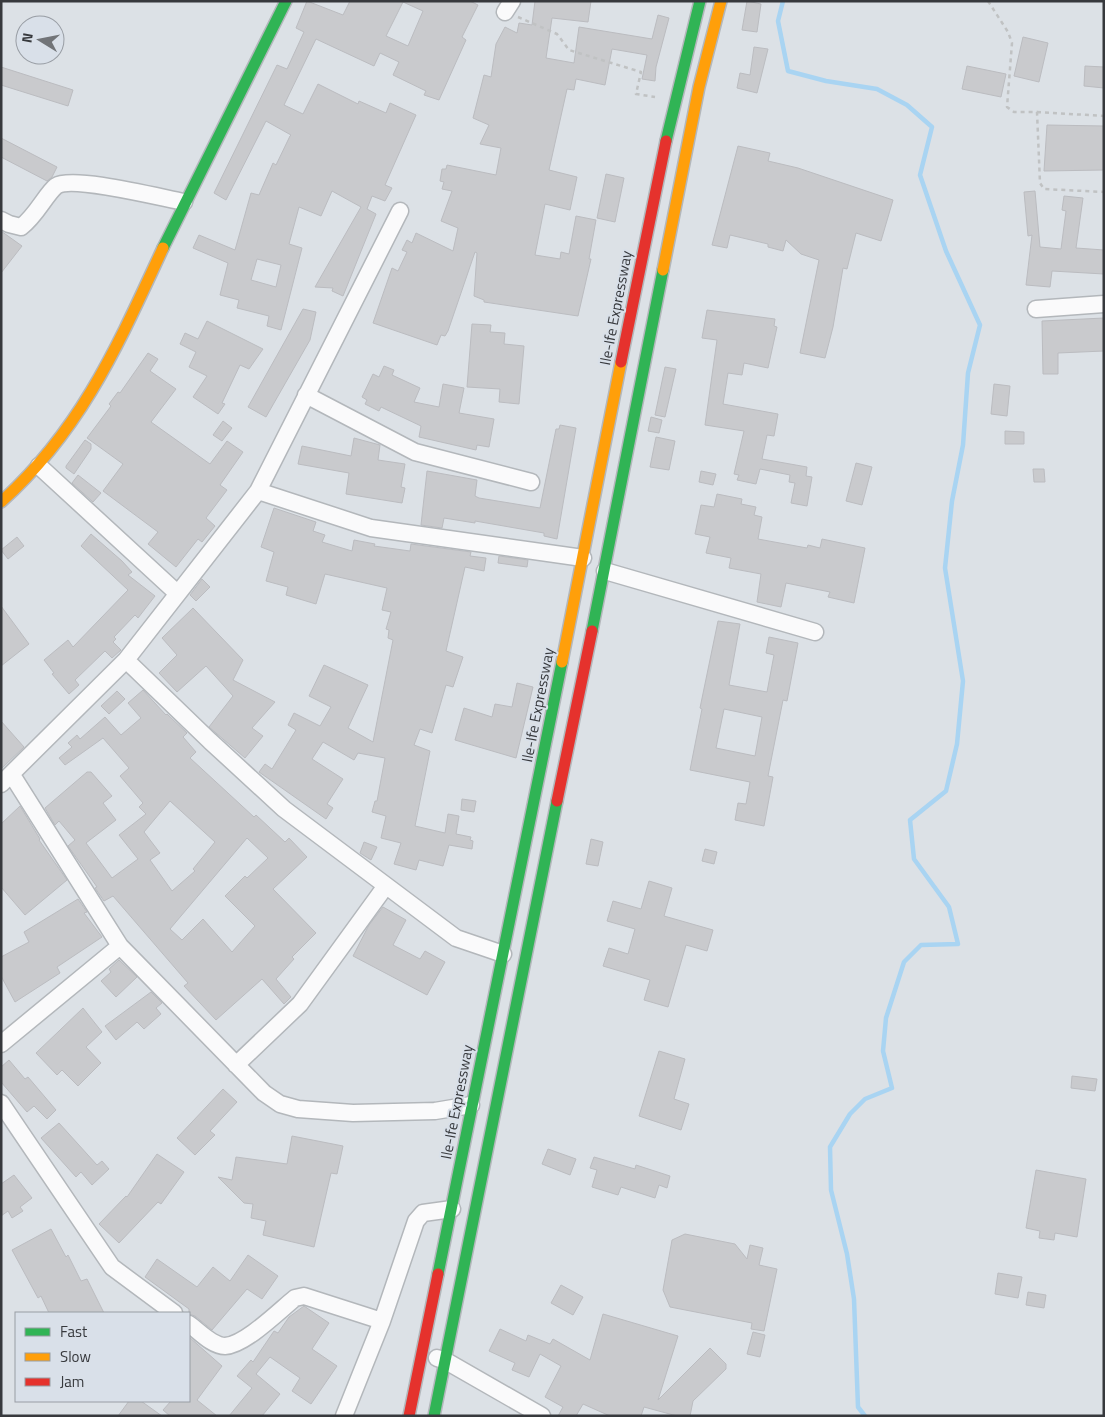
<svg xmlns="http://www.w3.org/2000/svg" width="1105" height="1417" font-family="'Titillium Web',sans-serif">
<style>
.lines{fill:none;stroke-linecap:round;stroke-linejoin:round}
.stream{stroke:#a9d4f2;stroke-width:4.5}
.building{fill:#c9cacd;stroke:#bbbcc0;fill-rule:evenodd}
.street-casing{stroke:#b3b7bb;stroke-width:19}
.fast-casing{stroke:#b3b7bb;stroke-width:14}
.slow-casing{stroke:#b3b7bb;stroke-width:14}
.jam-casing{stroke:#b3b7bb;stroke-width:14}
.path{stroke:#c0c2c3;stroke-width:2.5;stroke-dasharray:4 4;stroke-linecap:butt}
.street{stroke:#fafafb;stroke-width:16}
.fast{stroke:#30b455;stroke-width:11}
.slow{stroke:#ff9f0a;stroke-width:11}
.jam{stroke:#e5322d;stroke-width:11}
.labels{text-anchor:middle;stroke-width:4;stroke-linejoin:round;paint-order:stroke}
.street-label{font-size:15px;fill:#37393d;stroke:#d9e0e9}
</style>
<rect width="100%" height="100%" fill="#dce1e6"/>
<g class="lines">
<path class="stream" d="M783,1L778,21L788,71L826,81L877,89L907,105L932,127L920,175L946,251L980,325L968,373L963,445L952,501L945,568L963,681L957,744L946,791L910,820L914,859L949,907L958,944L921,945L904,962L886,1018L883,1051L892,1088L865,1099L850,1114L830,1147L831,1190L847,1254L854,1299L858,1407L865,1416"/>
</g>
<path class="building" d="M307,1L343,15L350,1H470L478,5L462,37L466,40L439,100L424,95L426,91L393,75L399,62L380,53L374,66L316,39L284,105L303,114L318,84L358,104L359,101L386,113L390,103L416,115L385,185L392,188L385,201L372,196L367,209L376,214L343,296L332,291L333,288L315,287L361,207L332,191L321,216L299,207L289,244L302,248L281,330L267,326L269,316L237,308L239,300L220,295L228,263L193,248L199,235L235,250L251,193L259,195L273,163L276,165L290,136L291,135L266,121L226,200L214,193L277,65L287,69L304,32L296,28ZM403,2L423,11L408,46L386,36ZM257,259L281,265L276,287L251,280Z
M535,1H591L588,22L552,18L546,58L574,63L579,27L652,39L658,15L669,18L656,67L655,81L642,79L647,55L612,49L605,85L576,79L574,90L567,89L549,170L577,177L570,210L545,204L535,255L560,259L561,252L569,254L576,216L596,220L589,259H591L578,316L484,302V300L474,296L477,253L475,252L448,331L445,336L441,335L437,345L373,323L392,268L398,271L407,252L402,250L407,240L412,243L416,233L453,251L458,228L441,221L452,191L442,189L444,182L440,181L442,169H446L447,165L496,175L501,148L480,144L489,125L473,118L484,75L491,77L496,44L505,27L517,33L519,23L532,25Z
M747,1L761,4L757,32L742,30Z
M1023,37L1048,43L1039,82L1014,76Z
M754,47L768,49L757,93L737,88L740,73L750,75Z
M967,66L1006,74L1001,97L962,89Z
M1085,66L1104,67V88L1084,86Z
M1,67L73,90L68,106L1,85Z
M1047,125L1104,126V170L1044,171Z
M1,138L57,167L52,177L47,181L1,157Z
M738,146L770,153L768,161L798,168L893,200L881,241L856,233L847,269L843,268L833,327L825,358L800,353L819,260L801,254L786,240L783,251L768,247V244L730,235L727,248L712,245Z
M606,174L624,178L615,222L597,218Z
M1035,191L1040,247L1061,249L1066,211L1062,210L1064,196L1083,198L1076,248L1104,250V274L1052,271L1050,287L1026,285L1032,235L1028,236L1024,192Z
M1,231L22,246L1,273Z
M303,309L316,312L310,340L266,417L248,407Z
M707,310L775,319L774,326L777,327L768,368L744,363L742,375L728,373L723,404L778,414L774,436L767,435L762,459L807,467L806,476L812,477L807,506L791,503L795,483L789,482L790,475L760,469L756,484L737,480L739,475L734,474L744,431L705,425L717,340L702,338Z
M1104,318V351L1058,353V374H1043L1042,321Z
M207,321L263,349L249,369L240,365L222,403L225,404L218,414L193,397L207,376L189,367L196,352L180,344L185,333L198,339Z
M472,324L491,325L490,332L505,333L504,344L524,346L519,404L499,402L500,389L467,387Z
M148,353L158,359L150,371L176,389L151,422L210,464L227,441L243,452L220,485L227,490L206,518L215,526L202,542L198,539L176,567L148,544L158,532L103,491L123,464L87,438L111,406L109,404L118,392L120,393Z
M384,366L394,370L392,375L420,388L414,402L439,407L443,384L464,388L459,413L494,419L489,447L477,445L476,450L419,437L421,426L381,407L379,411L365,404L367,400L362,397L373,374L379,377Z
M665,367L676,369L665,417L655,415Z
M994,384L1010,386L1007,416L991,414Z
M651,417L662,420L659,433L648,431Z
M223,421L232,428L222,441L213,435Z
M560,425L576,428L557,539L544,536V533L475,521V523L444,518L442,528L421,525L427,471L477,480L475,496L479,498L540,508L556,429H559Z
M1005,431L1024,432V444H1005Z
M656,437L675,441L669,470L650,467Z
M354,438L380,445L378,460L405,464L401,487L405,488L402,503L346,494L349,473L298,464L302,446L351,456Z
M85,440L91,444V449L74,474L66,468V466Z
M856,463L872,467L862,505L846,501Z
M1033,469H1044L1045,482H1034Z
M701,471L716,474L713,485L699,482Z
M78,475L101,493L93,502L72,483Z
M717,494L742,499L741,504L756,507L754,515L762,517L758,539L807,548L808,545L820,548L822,539L865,548L854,603L828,597L830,592L786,583L781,607L757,602L761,574L729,568L731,558L706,553L710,537L695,534L701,505L714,507Z
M274,508L316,522L313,531L325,535L322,542L352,551L354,540L375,544L374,546L410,551L411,544L471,552L470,556L486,558L484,571L465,567L446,651L463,657L453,687L446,685L432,733L420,729L414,745L430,751L415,826L445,833L448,814L459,816L456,834L471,837L470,840L473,841L472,849L449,845L443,866L419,860L416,870L394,864L401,843L381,838L386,816L372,812L375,801H377L385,758L358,753L354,760L323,742L312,759L343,779L327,804L333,808L326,819L259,772L265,764L272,769L296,730L288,725L294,713L320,726L331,707L309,696L324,665L368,685L348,728L373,742L393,640L388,638L389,630L386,629L391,612L382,610L387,588L325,574L316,604L286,595L288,587L266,581L274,552L261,547Z
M91,534L122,561L132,572L128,575L155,596L138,618L135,615L114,637L116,639L113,642L121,650L112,658L105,651L75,680L79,685L69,694L52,674L54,673L44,660L68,640L73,647L128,590L81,546Z
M17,537L24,546L8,559L1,550Z
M499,556L528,560L527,567L498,563Z
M202,579L210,587L196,601L190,595Z
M1,606L29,644L1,666Z
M193,608L243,660L233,680L275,702L252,728L263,736L245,758L209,727L233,696L206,666L177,692L159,673L177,655L162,638Z
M718,621L740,624L729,685L767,692L774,655L766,653L769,637L798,643L787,701L783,700L768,776L773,777L764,826L735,820L738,803L746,804L750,782L690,770L702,709L700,708ZM724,709L762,717L755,756L716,748Z
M517,683L533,687L516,758L455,740L464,708L492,717L495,704L512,707Z
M143,690L166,715L167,714L187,733L183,737L196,752L190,758L254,817L256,815L285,842L289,838L307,857L273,889L316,933L292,957L294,959L276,979L291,997L284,1004L262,979L216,1020L184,986L188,983L113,896L104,901L95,888L97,887L68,846L75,840L59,821L55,825L45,808L87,772H91L112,796L103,803L116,820L86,843L112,878L138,859L119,835L146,814L139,807L143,803L120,776L129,768L103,738L65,765L59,758L72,747L68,743L77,735L80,739L105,717L121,735L141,718L128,703ZM170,801L215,842L193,869L195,871L172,891L150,860L160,853L144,832ZM247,838L268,858L247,878L245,876L225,896L255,926L232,952L203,919L182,940L170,929Z
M117,691L125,699L109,714L101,706Z
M1,721L24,747L1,769Z
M462,799L476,801L474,812L461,810Z
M20,806L40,839L39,840L67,880L25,915L1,887V824Z
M591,839L603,842L598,866L586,864Z
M364,842L377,847L371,860L360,853Z
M705,849L717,852L714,864L702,861Z
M649,881L672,888L664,916L713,930L707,951L686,945L668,1007L644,1000L650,980L603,966L609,948L628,954L635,929L607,921L613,901L641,909Z
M78,899L87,912L84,913L102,937L57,967L60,973L15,1002L1,976V957L29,942L24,932Z
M383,907L406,920L393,945L420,959L425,951L445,962L427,995L353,956L369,925Z
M119,960L137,977L116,997L101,981L111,972L109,969Z
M151,992L162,1003L156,1008L161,1014L144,1029L137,1022L116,1040L105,1026Z
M83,1008L102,1032L86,1047L101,1063L78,1086L62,1070L57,1075L36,1053Z
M659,1051L685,1059L674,1099L689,1104L681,1130L639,1116Z
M9,1060L25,1079L28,1077L56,1110L47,1119L34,1106L27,1112L1,1082V1067Z
M1072,1076L1097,1079L1095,1091L1071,1088Z
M223,1089L237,1102L210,1131L215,1135L195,1155L177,1138Z
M59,1123L97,1165L102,1161L109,1169L92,1185L81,1172L76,1177L41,1138Z
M292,1136L343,1146L337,1174L331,1173L314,1247L263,1235L266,1221L251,1218L253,1204L244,1203L218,1177L232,1180L236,1157L287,1164Z
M548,1149L576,1159L570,1175L542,1164Z
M157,1154L184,1172L161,1204L158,1202L119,1243L99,1224L126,1196L127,1197Z
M594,1157L635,1169L636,1165L670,1176L667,1188L659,1185L655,1198L621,1187L618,1195L592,1187L597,1170L590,1168Z
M1036,1170L1086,1179L1077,1237L1055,1233L1054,1240L1039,1238L1040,1231L1026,1228Z
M14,1175L32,1198L20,1207L23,1211L12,1218L8,1211L1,1216V1184Z
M51,1229L66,1257L68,1255L81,1281L87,1279L104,1313H49L41,1296L38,1298L12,1250Z
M685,1234L735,1244L747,1259L750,1245L763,1248L759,1265L777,1269L764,1331L751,1329L752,1323L670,1307L663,1290L672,1240Z
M248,1255L278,1276L262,1299L247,1289L212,1330L195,1316L189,1314V1309L145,1277L157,1259L197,1287L213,1267L230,1281Z
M998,1273L1022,1277L1018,1298L995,1294Z
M561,1285L583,1297L573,1315L551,1303Z
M1028,1292L1046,1295L1044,1308L1026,1305Z
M304,1306L329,1323L312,1349L337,1366L311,1404L292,1391L300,1378L270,1357L256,1374L280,1394L262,1416H229L252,1388L237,1376L251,1360L253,1362L274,1331L278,1333L289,1317Z
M603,1314L678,1336L658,1400L710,1348L726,1364V1369L693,1401L690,1416H677L644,1407L641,1416H610L583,1404L576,1416H558L563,1407L545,1397L561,1366L540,1354L529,1377L512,1370L515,1363L489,1351L500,1329L526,1341L528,1335L550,1344L553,1339L590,1360Z
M753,1332L765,1335L760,1357L747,1354Z
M189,1337L222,1366L197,1400L217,1416H170L163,1410L171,1401H189Z
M129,1401H141L162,1416H118Z"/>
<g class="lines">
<defs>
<path id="street" d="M505,12L512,1
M1,220L9,224L21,227C36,216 46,194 56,186C72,175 162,198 184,202
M1036,309L1104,304
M306,395L415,452L531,482
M39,466L177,593
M258,491L371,528L583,558
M605,571L815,632
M126,660L210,741L284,809L456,938L503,954
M12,775L120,946L264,1093L280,1104L298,1109L353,1113L435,1111L471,1105
M1,784L126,660L258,491L400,211
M1,1044L120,946
M236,1065L300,1004L385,887
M1,1103L112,1267L174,1313
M189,1324C199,1331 212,1346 225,1346C245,1345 279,1311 295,1298L304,1296L382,1321
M437,1358L446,1361L542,1416
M344,1416L382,1321L416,1221L423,1213L452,1209"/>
<path id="fast" d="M666,141L700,1
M163,248L286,1
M592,631L663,270
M438,1274L562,662
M434,1416L557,801"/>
<path id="slow" d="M663,270L699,87L721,1
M1,502C82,429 118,345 163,248
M562,662L621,362"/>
<path id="jam" d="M621,362L666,141
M557,801L592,631
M409,1416L438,1274"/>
</defs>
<use href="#street" class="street-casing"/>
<use href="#fast" class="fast-casing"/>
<use href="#slow" class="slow-casing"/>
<use href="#jam" class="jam-casing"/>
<path class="path" d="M988,1L1008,32L1012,43L1007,107L1014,112H1037L1040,183L1044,189L1104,192
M518,17L557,34L569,50L641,72L636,94L655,97
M1037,112L1104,116"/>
<use href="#street" class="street"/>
<use href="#fast" class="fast"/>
<use href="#slow" class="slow"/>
<use href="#jam" class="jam"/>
</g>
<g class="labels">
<g class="street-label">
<text transform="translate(616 308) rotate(-79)" y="5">Ile-Ife Expressway</text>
<text transform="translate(538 705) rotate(-79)" y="5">Ile-Ife Expressway</text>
<text transform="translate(457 1102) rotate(-79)" y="5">Ile-Ife Expressway</text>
</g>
</g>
<rect width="1105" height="1417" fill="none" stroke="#37393d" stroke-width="5"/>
<rect x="15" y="1312" width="175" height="90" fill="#d9e0e9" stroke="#989da4"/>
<rect x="25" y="1328" width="25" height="8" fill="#30b455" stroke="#989da4"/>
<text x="60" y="1337" font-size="15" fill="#37393d">Fast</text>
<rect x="25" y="1353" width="25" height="8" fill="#ff9f0a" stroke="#989da4"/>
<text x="60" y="1362" font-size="15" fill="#37393d">Slow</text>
<rect x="25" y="1378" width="25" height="8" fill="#e5322d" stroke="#989da4"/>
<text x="60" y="1387" font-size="15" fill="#37393d">Jam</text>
<g transform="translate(40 40) rotate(280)"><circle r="24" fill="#d9e0e9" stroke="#989da4"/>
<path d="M0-4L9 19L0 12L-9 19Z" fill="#717478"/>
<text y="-8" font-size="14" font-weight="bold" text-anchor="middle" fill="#37393d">N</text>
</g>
</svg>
